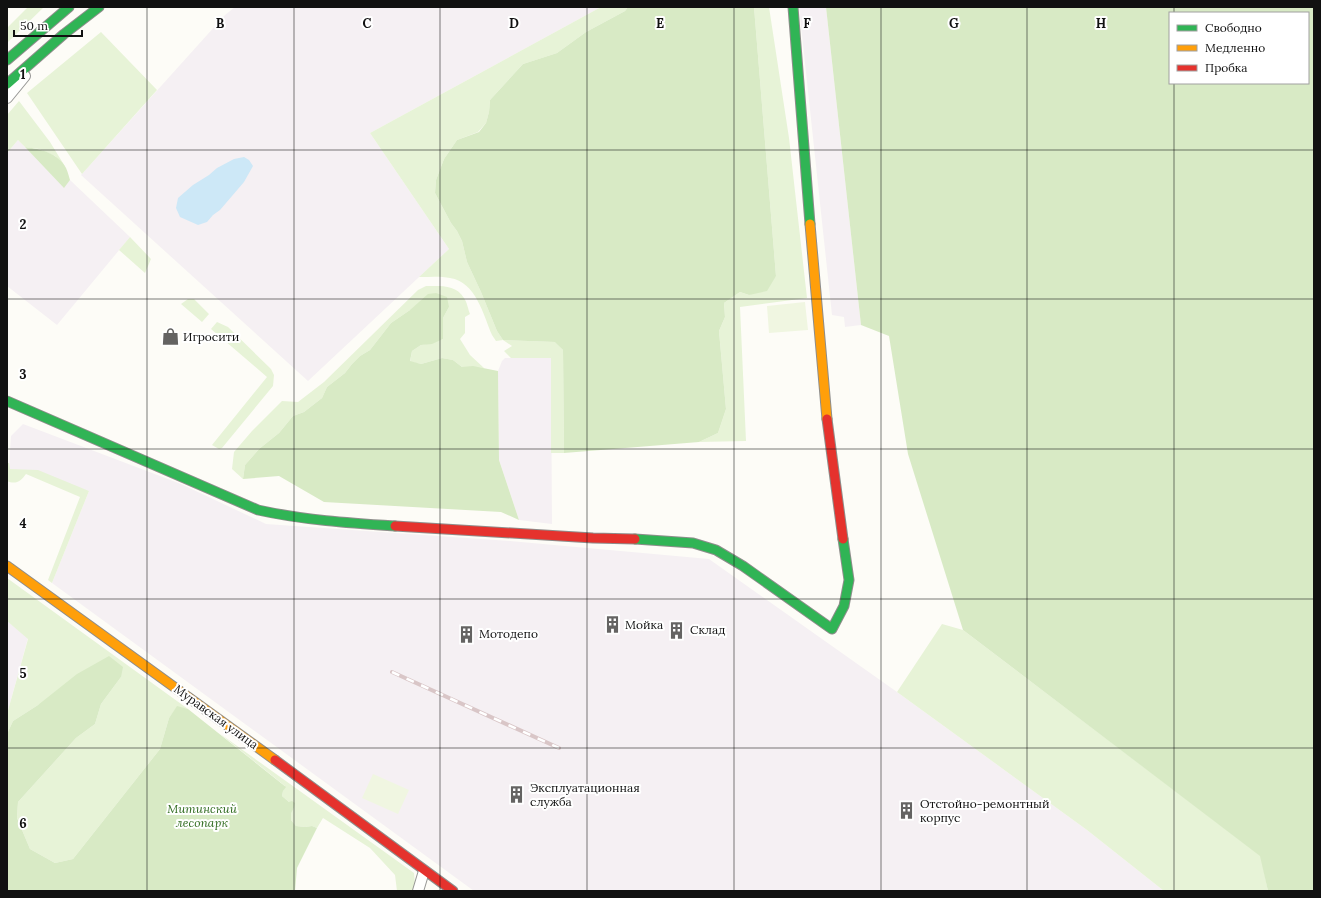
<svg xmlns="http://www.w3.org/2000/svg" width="1321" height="898" font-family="Lora,serif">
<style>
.industrial{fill:#f5f0f3}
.green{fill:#e7f3d7}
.forest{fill:#d8eac5;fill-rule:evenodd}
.pitch{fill:#f0f6e1}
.water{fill:#cde8f7}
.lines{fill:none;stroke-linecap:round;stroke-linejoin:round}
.street-casing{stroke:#979795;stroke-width:12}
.fast-casing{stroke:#8e8d8b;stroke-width:11}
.slow-casing{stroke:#8e8d8b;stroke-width:11}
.jam-casing{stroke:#8e8d8b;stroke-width:11}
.street{stroke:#fffffe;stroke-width:10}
.fast{stroke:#30b455;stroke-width:9}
.slow{stroke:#ff9f0a;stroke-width:9}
.jam{stroke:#e5322d;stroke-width:9}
.rail-casing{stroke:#d9c6c7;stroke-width:4}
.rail{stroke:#fff;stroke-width:2.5;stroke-dasharray:8;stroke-linecap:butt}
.grid{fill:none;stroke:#111;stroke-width:1;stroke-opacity:0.55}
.labels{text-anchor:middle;stroke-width:4;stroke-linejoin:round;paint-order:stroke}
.poi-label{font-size:12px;fill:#111;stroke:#fff;text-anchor:start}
.street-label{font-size:12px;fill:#111;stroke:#fff}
.park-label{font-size:12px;font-style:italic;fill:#2f6b1f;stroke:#fff}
.grid-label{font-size:13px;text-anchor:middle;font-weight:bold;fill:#111;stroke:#fff;stroke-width:4;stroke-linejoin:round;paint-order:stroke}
</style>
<rect width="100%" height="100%" fill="#fdfcf7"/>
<path class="industrial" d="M235,7H601L370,133L449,249L308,381L81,175L225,15Z
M799,7H826L861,325L845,327L844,317L832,315Z
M18,140L64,187L70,180L130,237L57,325L7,286V153Z
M505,358H551L552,524L519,520L499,460L498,371L502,361Z
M23,424L181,484L266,524L510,541L709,559L897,692L1087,830L1164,891H474L52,583L89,491L9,469L11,436Z
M7,621L28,638L7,714Z"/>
<path class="green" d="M28,7H44L7,43V28Z
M601,7H628L625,11L586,32L557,53L523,64L490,100L489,112L486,123L478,132L457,140L444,159L436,180L435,193L451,223L457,231L462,241L467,262L481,292L497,331L503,340L556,342L563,350L564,453H551V358H511L504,351L512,346L503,340L496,341L492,335C483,314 476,282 450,278C441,276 429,277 419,277L449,249L370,133Z
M754,7H769L789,138L807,298L740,307L746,441L699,442L718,433L726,409L719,331L725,317L724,303L740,292L749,295L776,276Z
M101,32L157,90L82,174L27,93Z
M19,101L50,142L66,168L55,156L39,149L25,147L18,140L7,153V115Z
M130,237L151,259L145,273L119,250Z
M426,286C439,286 456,284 464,298C467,302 468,309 470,314L465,317V333L460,339L470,355L484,368L462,367L453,360L442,358L421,364L410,362L412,351L421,345L432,343L443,339V318L449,307L410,310L391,323L370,350L360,356L352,364L345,373L327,387L322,398L304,412L293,416L279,433L259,449L245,465L243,479L232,469L234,452L252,431L282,401L298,402L324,382L418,290Z
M188,299H194L209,314L202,322L181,304Z
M217,322L228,327L271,369L274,375L273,386L222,448L219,449L212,445L267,377L211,329Z
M7,463H9L10,469L38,470L89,491L52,583L48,580L80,497L26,474C21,481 16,485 7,481Z
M7,578L188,709L177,707L169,718L160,749L73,859L55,863L30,849L17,818L18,802L76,738L95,724L101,704L121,677L38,705L13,721L7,734V714L28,639L7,621Z
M942,624L963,630L1261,856L1268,891H1269H1164L1087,830L897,692Z
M219,733L414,873L415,884L413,891H397L395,875L370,848L323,818L317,828L312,826L305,827L296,826L291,820V812L294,808L289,802L282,796L283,791L285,786Z"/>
<path class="forest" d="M628,7H754L776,276L767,291L749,295L740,292L724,303L725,317L719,331L726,409L718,433L699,442L564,453L563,350L555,342L503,340L497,331L481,292L467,262L462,241L457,231L451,223L435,193L436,180L444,159L457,140L479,132L486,123L489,112L490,100L523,64L557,53L586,32L625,11Z
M826,7H1314V891H1268L1260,856L963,630L908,454L889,336L861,325ZM1170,13H1308V83H1170Z
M25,147C41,149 58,153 66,168C68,172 69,177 70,180L64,188Z
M436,293L447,297L449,307L443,318V339L432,344L421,345L412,351L410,361L421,364L442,358L453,360L462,367L473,366L498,371L499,460L519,520L501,512L324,502L279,476L243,479L245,465L259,449L279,433L293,416L304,412L322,398L327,387L345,373L352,364L360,356L370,350L391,323L410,310L428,294Z
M109,656L123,667L121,677L101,704L95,724L76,738L18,802L17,818L30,849L55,863L73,859L160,749L169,718L177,706L188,709L286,787L283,791L282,796L289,802L292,801L295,803L294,808L291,813V820L296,826L305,827L312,826L317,828L297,868L295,891H7V734L13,721L38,705L77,674Z"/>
<path class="pitch" d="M805,302L808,330L769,333L767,306Z
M373,774L409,790L398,814L362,798Z"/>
<path class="water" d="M244,157L249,160L253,166L244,182L220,210L213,215L207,222L198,225L180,217L176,208L178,198L193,185L209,175L217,168L234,159Z"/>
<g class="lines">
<defs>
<path id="street" d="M7,98L25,76
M418,891L424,871"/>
<path id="fast" d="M793,7L810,224
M7,60L69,7
M7,84L64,34L99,7
M7,401L258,510C303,520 349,523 395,526
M635,539L693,543L716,550L743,566L832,629L844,606L849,580L843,539"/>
<path id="slow" d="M810,224L827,419
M7,566L275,760"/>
<path id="jam" d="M827,419L843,539
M395,526L593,538L635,539
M275,760L453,891"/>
</defs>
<use href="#street" class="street-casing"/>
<use href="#fast" class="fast-casing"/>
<use href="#slow" class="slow-casing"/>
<use href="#jam" class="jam-casing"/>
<use href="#street" class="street"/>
<use href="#fast" class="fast"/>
<use href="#slow" class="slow"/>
<use href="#jam" class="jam"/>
<defs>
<path id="rail" d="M392,672L559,748"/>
</defs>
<use href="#rail" class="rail-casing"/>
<use href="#rail" class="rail"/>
</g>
<path class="grid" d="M147,7V891M294,7V891M440,7V891M587,7V891M734,7V891M881,7V891M1027,7V891M1174,7V13M1174,83V891M7,150H1314M7,299H1314M7,449H1314M7,599H1314M7,748H1314"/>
<defs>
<symbol id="shop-bare" viewBox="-9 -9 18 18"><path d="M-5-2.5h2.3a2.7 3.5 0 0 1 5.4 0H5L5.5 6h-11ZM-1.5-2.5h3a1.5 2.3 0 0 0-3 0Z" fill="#646362" stroke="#fff" stroke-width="2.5" paint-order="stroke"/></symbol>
<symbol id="building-bare" viewBox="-9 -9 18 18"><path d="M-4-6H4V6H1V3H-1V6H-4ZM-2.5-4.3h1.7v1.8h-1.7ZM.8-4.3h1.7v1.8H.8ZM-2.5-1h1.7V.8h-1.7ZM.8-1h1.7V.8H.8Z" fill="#646362" stroke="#fff" stroke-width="2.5" paint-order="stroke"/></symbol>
</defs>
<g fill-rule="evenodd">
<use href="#shop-bare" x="158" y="324" width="25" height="25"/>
<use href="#building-bare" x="600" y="612" width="25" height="25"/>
<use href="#building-bare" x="664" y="618" width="25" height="25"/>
<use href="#building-bare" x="454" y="622" width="25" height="25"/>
<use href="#building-bare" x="504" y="782" width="25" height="25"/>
<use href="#building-bare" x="894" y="798" width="25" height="25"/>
</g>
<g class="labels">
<g class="poi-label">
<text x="183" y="341">Игросити</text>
<text x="625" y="629">Мойка</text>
<text x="690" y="634">Склад</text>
<text x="479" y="638">Мотодепо</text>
<text x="530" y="792">Эксплуатационная<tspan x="530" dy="14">служба</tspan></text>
<text x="920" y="808">Отстойно-ремонтный<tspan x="920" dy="14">корпус</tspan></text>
</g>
<g class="street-label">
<text transform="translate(216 717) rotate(36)" y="4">Муравская улица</text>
</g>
<g class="park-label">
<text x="202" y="813">Митинский<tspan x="202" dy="14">лесопарк</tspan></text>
</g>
</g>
<g class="grid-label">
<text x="220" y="28">B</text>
<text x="367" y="28">C</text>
<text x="514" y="28">D</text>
<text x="660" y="28">E</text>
<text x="807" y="28">F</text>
<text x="954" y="28">G</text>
<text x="1101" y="28">H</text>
<text x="23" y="79">1</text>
<text x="23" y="229">2</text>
<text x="23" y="379">3</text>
<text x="23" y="528">4</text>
<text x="23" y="678">5</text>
<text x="23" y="828">6</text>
</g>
<rect width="1321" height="898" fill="none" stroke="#111111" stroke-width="16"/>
<rect x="1169" y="12" width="140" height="72" fill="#ffffff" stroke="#a0a0a0"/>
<rect x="1177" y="25" width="20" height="6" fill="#30b455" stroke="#a0a0a0"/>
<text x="1205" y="32" font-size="12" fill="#111111">Свободно</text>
<rect x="1177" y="45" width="20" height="6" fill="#ff9f0a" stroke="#a0a0a0"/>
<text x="1205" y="52" font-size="12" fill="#111111">Медленно</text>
<rect x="1177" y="65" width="20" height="6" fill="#e5322d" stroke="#a0a0a0"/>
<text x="1205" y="72" font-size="12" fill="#111111">Пробка</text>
<path d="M14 30v6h68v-6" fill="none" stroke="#111111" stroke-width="2"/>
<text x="20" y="30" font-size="12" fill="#111111" stroke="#ffffff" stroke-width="3" paint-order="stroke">50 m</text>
</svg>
